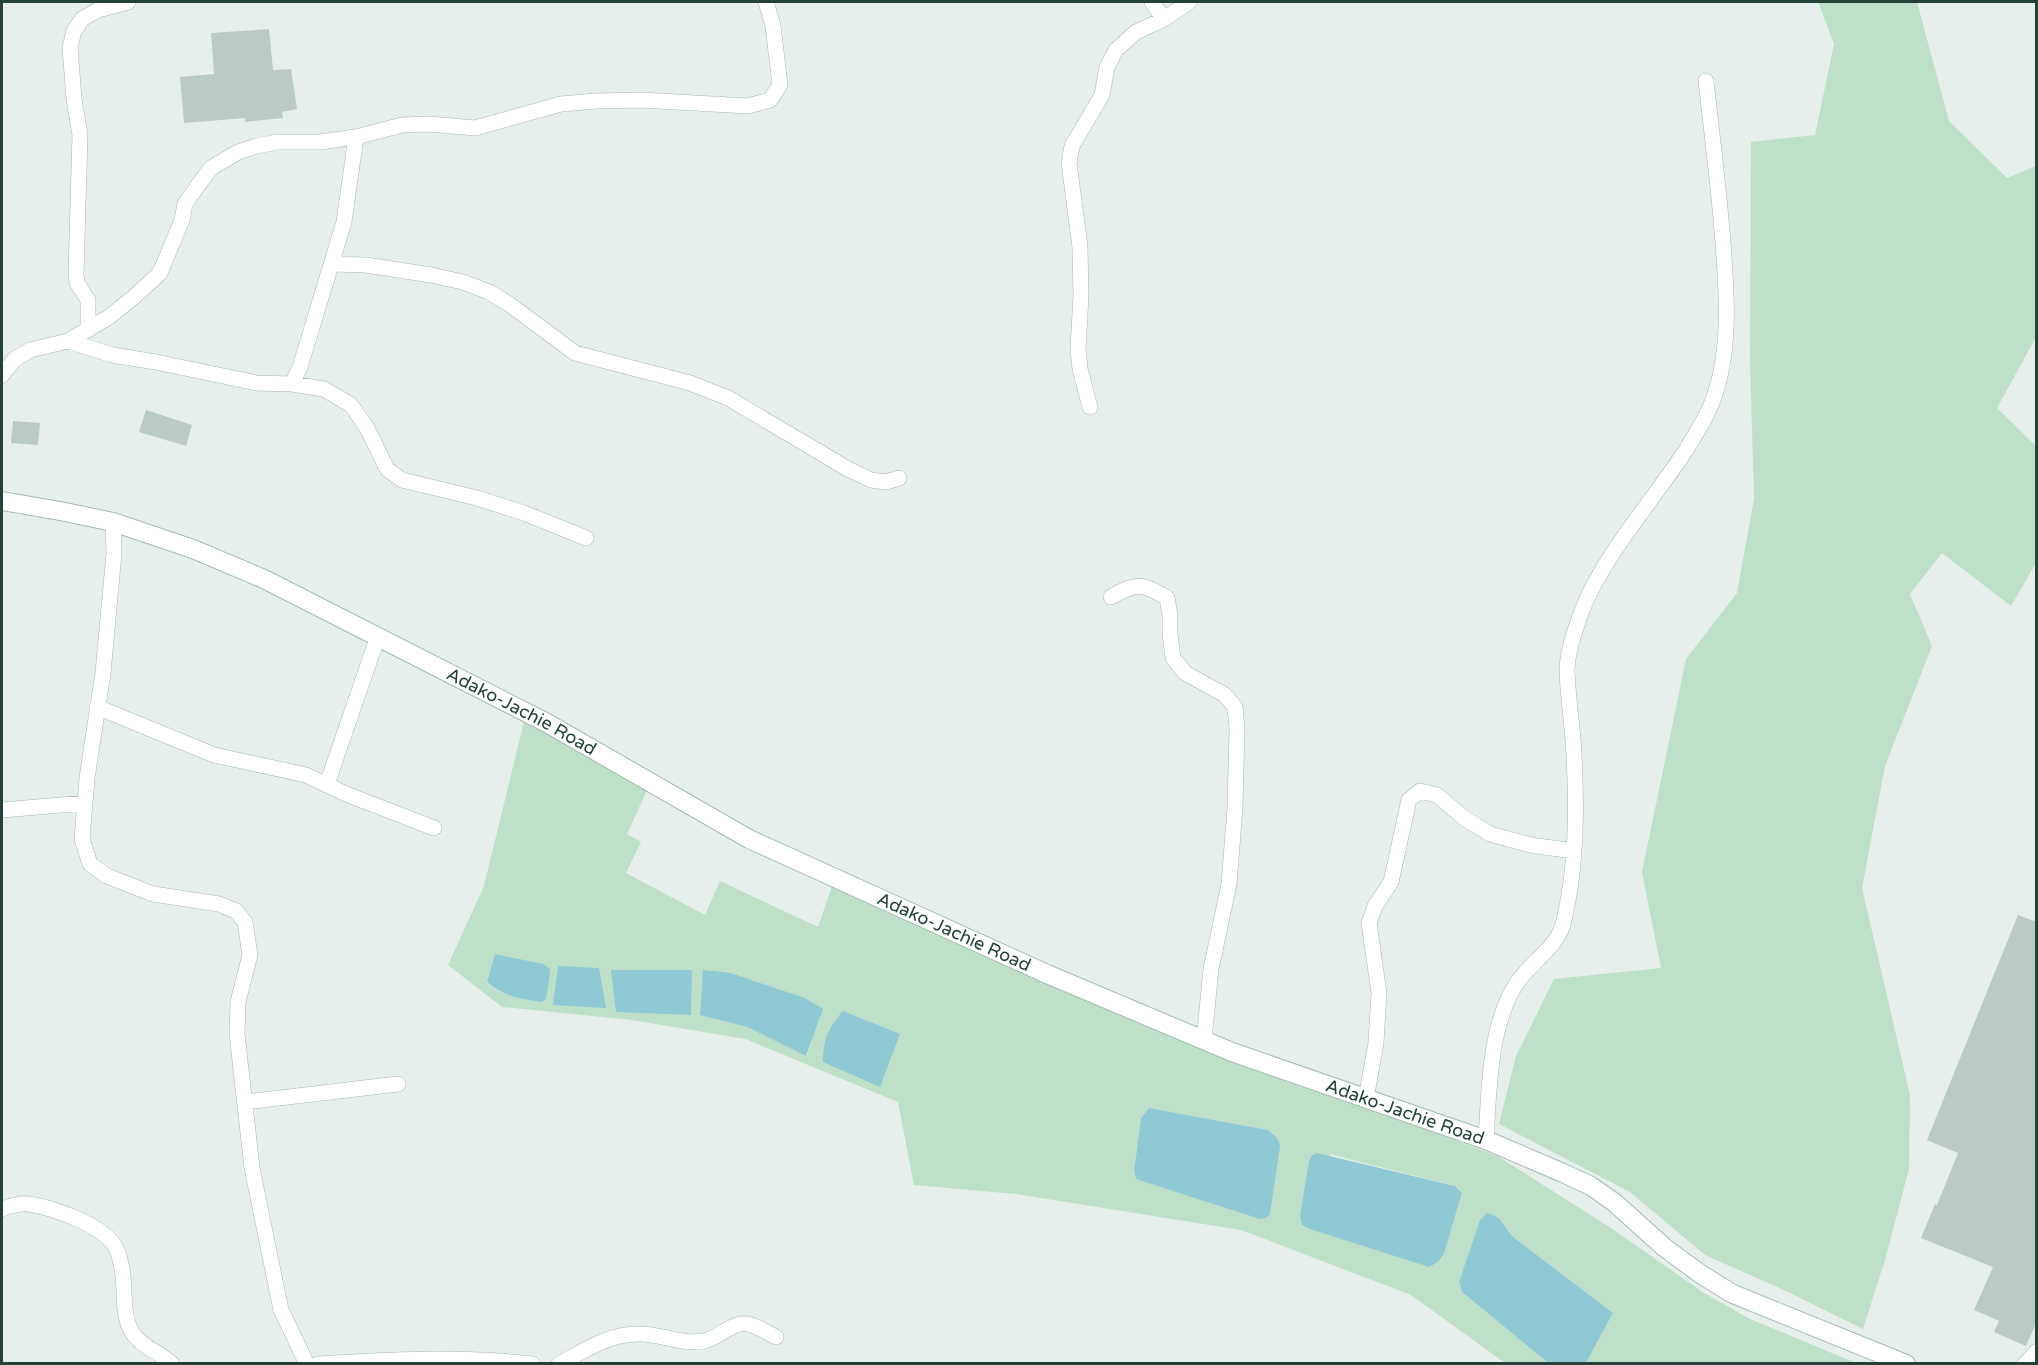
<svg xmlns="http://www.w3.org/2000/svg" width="2038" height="1365" font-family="'Varela Round',sans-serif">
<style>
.green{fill:#bfe0c8;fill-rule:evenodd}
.water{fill:#8ec9d4}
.building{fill:#bbcac4}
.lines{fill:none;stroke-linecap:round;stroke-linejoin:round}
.street-casing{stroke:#a8b8b2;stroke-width:16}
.secondary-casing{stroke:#a4bbb3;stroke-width:20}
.street{stroke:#fff;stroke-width:15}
.secondary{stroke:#fff;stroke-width:18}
.labels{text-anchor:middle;stroke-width:4.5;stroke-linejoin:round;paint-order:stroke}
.street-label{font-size:18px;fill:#24423a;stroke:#f7fbf9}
</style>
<rect width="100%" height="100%" fill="#e6efeb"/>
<path class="green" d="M1818,2H1917L1949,121L2007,178L2036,166V337L1997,408L2036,446V563L2011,606L1942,553L1910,594L1932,646L1885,766L1862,888L1910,1095L1909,1169L1885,1260L1863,1329L1786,1291L1705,1255L1630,1192L1499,1124L1516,1056L1554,979L1661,968L1642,872L1686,659L1737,593L1754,499L1750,360L1751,142L1815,135L1834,44Z
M525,717L648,788L627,834L641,842L626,873L705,915L720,881L818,927L832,886L1069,991L1499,1157L1611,1228L1704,1293L1750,1319L1856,1363H1586L1613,1313L1512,1236L1499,1218L1459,1282L1462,1292L1548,1363H1505L1411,1295L1241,1230L1016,1194L914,1185L898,1102L745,1039L632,1020L502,1007L448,965L484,886ZM495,954L519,961L541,1002C521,999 503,997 487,983ZM731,973L804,998L822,1009L807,1055L747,1027L701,1015ZM1149,1108L1268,1130L1274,1134L1136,1179L1134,1171L1141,1118ZM1329,1154L1455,1186L1462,1193L1444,1254L1438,1262Z"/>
<path class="water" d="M495,954L543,964L549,968L550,973L546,999L541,1002C521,999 503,997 487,982Z
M558,966L599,968L606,1008L553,1005Z
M611,970H692L691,1015L616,1012Z
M703,970L731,973L805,998L823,1009L806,1056L747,1027L700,1015Z
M843,1011L900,1034L880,1087L823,1062C823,1040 828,1028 843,1011Z
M1149,1108L1268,1130C1275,1135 1278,1138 1280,1146L1270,1214L1266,1218L1260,1219L1136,1179L1134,1171L1141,1118Z
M1317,1153L1455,1186L1462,1193L1444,1254L1438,1262L1429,1267L1310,1229L1302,1225L1300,1216L1309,1161L1312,1155Z
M1487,1213L1499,1218L1512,1236L1613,1313L1586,1363H1548L1462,1292L1459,1282L1480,1220Z"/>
<path class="building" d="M269,29L273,70L291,69L297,109L282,112L283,118L245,122V118L184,123L180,77L214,74L211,33Z
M146,410L192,425L186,446L139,432Z
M13,421L40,423L38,445L11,443Z
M2018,915L2037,922V1321L2026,1346L1994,1332L1999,1321L1974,1310L1993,1267L1921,1238L1935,1204L1937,1205L1958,1153L1927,1140Z"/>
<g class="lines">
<defs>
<path id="street" d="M1152,2L1164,19
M333,264L366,265L431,275L463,282L489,292L509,304L575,353L690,383L728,398L848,469L871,480L886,482L899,478
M88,330V300L77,283L76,274L80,135L74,99L70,47L74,31L82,19L98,10L128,2
M68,341L112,355L156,362L256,383L292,384L300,367L344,222L356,137
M2,375L15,359L30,350L68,341L109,317L135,296L160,273L182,220L185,204L199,184L211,168L238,152L256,146L278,142H320L356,137L402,125L429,124L475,128L561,104L596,101L641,100L748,106L770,100L780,85L773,26L766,2
M292,384L324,389L351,405L367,428L387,469L402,480L477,498L524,513L586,538
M1090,407L1080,369L1078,349L1081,295L1080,247L1069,163L1072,146L1102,95L1107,67L1116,50L1136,32L1164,19L1189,2
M113,522L114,553L103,673L87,778L82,839L90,864L107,876L153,894L219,904L236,911L245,922L250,955L238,1002L237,1034L252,1168L281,1310L307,1364
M1111,597C1137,582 1142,583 1167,598L1170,615V635L1173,658L1185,673L1225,695L1235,707L1237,728L1235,808L1229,884L1211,969L1204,1040
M97,707L214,755L306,775L346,794L434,828
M327,784L378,636
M2,810L85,803
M1366,1099L1376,1043L1379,993L1369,923L1375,906L1391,882L1409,800L1420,791L1437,795L1464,818L1490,834L1531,845L1573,851
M245,1102L398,1084
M1486,1140C1489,1092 1489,1028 1515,986C1527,965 1557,948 1563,924C1576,873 1577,809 1574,756C1573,728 1568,699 1567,671C1567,656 1573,636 1578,622C1596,564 1652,502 1686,450C1695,435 1707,417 1713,400C1731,351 1727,295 1723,243C1719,189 1712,135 1706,81
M2,1209C9,1206 21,1203 29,1204C53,1208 101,1224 115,1246C118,1251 120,1259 121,1264C127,1285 120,1312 132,1332C141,1347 160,1352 172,1364
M318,1364C390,1359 461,1356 532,1364
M559,1364C584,1351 610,1333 640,1334C661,1334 682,1345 704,1341C717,1338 725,1329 737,1325C750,1320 765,1332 776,1337
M2025,1364L2036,1352"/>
<g id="secondary">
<path id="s1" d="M2,501L60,511L113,522L193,549L264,579L547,723L749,839L1047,974L1232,1052L1486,1140L1563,1173L1591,1186L1615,1203L1665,1248L1702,1275L1733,1294L1906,1364"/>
</g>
</defs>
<use href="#street" class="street-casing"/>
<use href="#secondary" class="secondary-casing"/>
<use href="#street" class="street"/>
<use href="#secondary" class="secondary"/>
</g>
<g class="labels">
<g class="street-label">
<text dy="6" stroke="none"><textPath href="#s1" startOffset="564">Adako-Jachie Road</textPath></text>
<text dy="6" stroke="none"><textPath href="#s1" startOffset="1050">Adako-Jachie Road</textPath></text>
<text dy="6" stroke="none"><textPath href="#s1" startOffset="1536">Adako-Jachie Road</textPath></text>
</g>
</g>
<rect width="2038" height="1365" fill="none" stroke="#24423a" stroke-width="6"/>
</svg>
